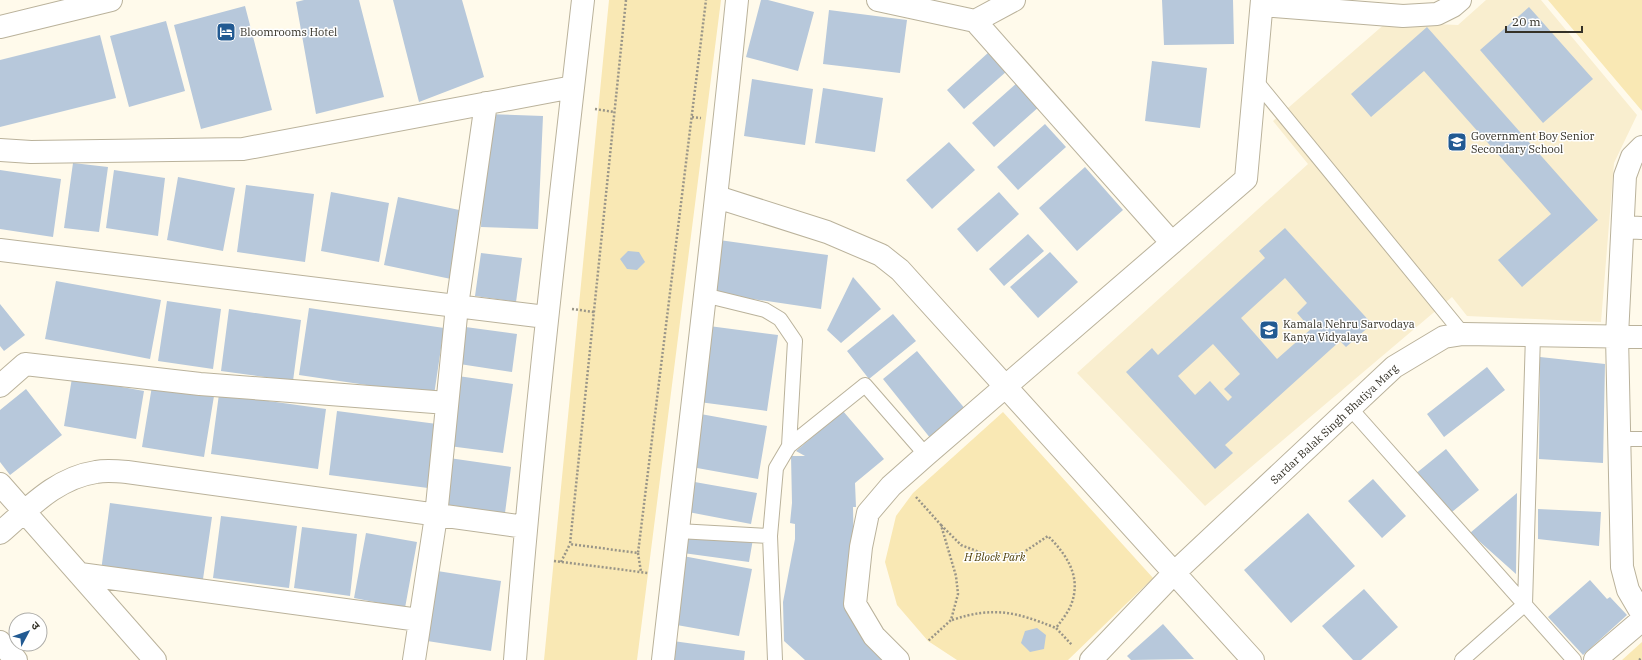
<svg xmlns="http://www.w3.org/2000/svg" width="1642" height="660" font-family="'IBM Plex Serif','Noto Sans Devanagari',serif">
<style>
.built{fill:#f9eecf}
.green{fill:#f9e8b4}
.building{fill:#b7c8db;fill-rule:evenodd}
.lines{fill:none;stroke-linecap:round;stroke-linejoin:round}
.lane-casing{stroke:#bab29b;stroke-width:16}
.street-casing{stroke:#bab29b;stroke-width:24}
.path{stroke:#999588;stroke-width:2.5;stroke-dasharray:2 2;stroke-linecap:butt}
.lane{stroke:#fff;stroke-width:14}
.street{stroke:#fff;stroke-width:22}
.labels{text-anchor:middle;stroke-width:3;stroke-linejoin:round;paint-order:stroke}
.poi-label{font-size:11px;fill:#343127;stroke:#fff;text-anchor:start}
.street-label{font-size:11px;fill:#343127;stroke:#fff}
.park-label{font-size:11px;font-style:italic;fill:#4c3c04;stroke:#fff}
</style>
<rect width="100%" height="100%" fill="#fffaeb"/>
<path class="built" d="M1486,0H1541L1637,115L1614,163L1601,322L1467,316L1452,297L1205,506L1077,373L1308,164L1273,121L1387,22L1458,25Z"/>
<path class="green" d="M609,0H721L637,660H544Z
M1548,0H1642V111Z
M1003,412L1153,578L1068,660H957L928,641L897,605L885,562L896,516L913,493Z
M1642,642V660H1622Z"/>
<path class="building" d="M304,0H359L384,97L316,114L296,2Z
M393,0H462L484,77L419,102Z
M761,0H768L814,12L798,71L746,57Z
M1162,0H1233L1234,44L1164,45Z
M245,6L272,110L201,129L174,25Z
M1529,7L1593,79L1543,123L1480,50Z
M829,10L907,20L900,73L823,64Z
M166,21L185,91L129,107L110,36Z
M1427,27L1598,220L1522,287L1498,260L1551,214L1424,71L1371,117L1351,94Z
M100,35L116,98L0,127V60Z
M989,52L1007,71L964,109L947,90Z
M1152,61L1207,68L1200,128L1145,121Z
M752,79L813,89L805,145L744,136Z
M1019,81L1041,105L994,147L972,123Z
M823,88L883,98L875,152L815,143Z
M485,114L543,116L538,229L481,227Z
M1045,124L1066,147L1018,190L997,167Z
M949,142L975,170L932,209L906,180Z
M73,163L108,167L99,232L64,228Z
M1085,167L1123,210L1077,251L1039,208Z
M0,170L61,179L53,237L0,229Z
M114,170L165,178L158,236L106,228Z
M178,177L235,188L223,251L167,240Z
M246,185L314,194L305,262L237,252Z
M331,192L389,203L379,262L321,251Z
M999,192L1019,214L977,252L957,229Z
M398,197L464,211L451,279L384,265Z
M1285,228L1372,324L1346,347L1340,341L1225,445L1233,453L1215,469L1126,372L1152,348L1158,355L1265,258L1259,251ZM1285,278L1307,303L1297,313L1311,329L1277,359L1241,318ZM1213,344L1240,374L1224,389L1232,397L1228,401L1210,381L1195,395L1178,376Z
M1028,234L1044,251L1004,286L989,269Z
M719,240L828,255L821,309L712,293Z
M628,251L639,252L645,262L637,270L627,269L620,259Z
M1050,252L1078,282L1038,318L1010,287Z
M481,253L522,258L516,302L475,296Z
M853,277L881,309L841,343L827,330Z
M56,281L161,300L150,359L45,339Z
M167,301L221,309L213,369L158,361Z
M0,304L25,335L4,351L0,346Z
M309,308L444,328L434,395L299,375Z
M229,309L301,320L293,381L221,371Z
M893,314L916,341L869,379L847,351Z
M458,326L517,334L512,372L453,363Z
M709,326L778,335L767,411L699,402Z
M917,351L966,410L931,439L883,379Z
M1540,357L1605,364L1603,463L1539,459Z
M1487,367L1505,390L1444,437L1427,414Z
M458,376L513,384L503,453L449,446Z
M72,378L144,391L136,439L64,426Z
M152,386L214,396L204,457L142,447Z
M26,389L62,435L10,475L0,462V410Z
M219,394L326,409L318,469L211,454Z
M337,411L437,424L428,488L329,475Z
M843,411L884,459L855,483L856,507H853L855,604L884,660H805L784,641L783,602L795,539V524L790,523L792,503L791,456H805L796,451Z
M695,413L767,426L758,479L686,466Z
M1446,449L1479,490L1447,516L1414,475Z
M449,458L511,467L505,513L443,504Z
M1373,479L1406,516L1382,538L1348,501Z
M689,481L757,493L751,524L683,511Z
M1517,493L1516,574L1470,533Z
M110,503L212,517L202,586L101,571Z
M1538,509L1601,512L1599,546L1538,539Z
M1308,513L1355,566L1291,623L1244,570Z
M221,516L297,526L289,588L213,578Z
M302,527L357,534L350,596L294,588Z
M366,533L417,542L405,608L354,598Z
M683,536L753,539L749,562L683,553Z
M683,556L752,569L739,636L671,624Z
M431,570L501,581L491,651L421,640Z
M1590,580L1607,599L1610,597L1627,615L1583,655L1548,617Z
M1364,589L1398,627L1361,660H1353L1322,626Z
M1163,624L1194,659L1131,660L1127,656Z
M1037,628L1046,635L1044,649L1030,652L1021,643L1025,631Z
M673,641L745,651L744,660H671Z"/>
<g class="lines">
<defs>
<path id="lane" d="M1255,80L1463,334
M704,295L765,310L780,319L795,341L789,446
M1350,408L1574,660
M1619,439H1642
M678,531L770,536
M775,660L770,536L776,468L789,446L865,385L926,455
M1462,660L1525,604L1533,335"/>
<path id="street" d="M878,0L975,21L1172,243
M1262,5L1403,16L1437,14L1453,6L1460,0
M975,21L1014,0
M0,27L111,0
M1642,147L1632,157L1625,176L1617,336L1622,567L1628,590L1642,614
M0,150L31,152L243,149L573,87
M717,197L827,232L881,255L900,270L1253,660
M1623,227L1642,228
M0,250L546,317
M0,386L25,364L200,384L447,403
M0,484L155,660
M0,533C29,508 56,478 96,472C105,470 117,471 127,472L525,527
M80,574L419,620
M0,642L16,660
M414,660L436,516L457,306L486,103
M515,660C532,439 558,220 583,0
M663,660C688,440 715,220 737,0
M898,660L874,636L855,604L861,547L868,513L891,486L926,455L1246,179L1262,0
M1091,660L1174,573L1394,367L1444,337L1463,334L1642,337
M1595,660L1642,620"/>
</defs>
<use href="#lane" class="lane-casing"/>
<use href="#street" class="street-casing"/>
<path class="path" d="M626,0L570,544L638,553L706,0
M595,109L614,112
M692,117L701,118
M572,309L594,312
M916,497L941,525L956,576L958,594L951,620L928,641
M941,525L961,545L987,555L1021,554L1048,536C1067,555 1082,577 1071,605C1068,613 1061,621 1056,628L1072,645
M638,553L641,572
M554,561L648,573
M561,562L570,544
M952,620C994,606 1016,612 1056,628
M1639,660L1642,658"/>
<use href="#lane" class="lane"/>
<use href="#street" class="street"/>
</g>
<defs>
<symbol id="hotel-square" viewBox="-11 -11 22 22"><rect x="-9" y="-9" width="18" height="18" rx="4" fill="#225a92" stroke="#fff"/><path d="M-6-4.5h1.5V1H6V5H4.5V3h-9V5H-6ZM-4 0a1.8 1.8 0 1 1 3.6 0ZM.5 0V-2.5h3Q6-2.5 6 0Z" fill="#fff"/></symbol>
<symbol id="school-square" viewBox="-11 -11 22 22"><rect x="-9" y="-9" width="18" height="18" rx="4" fill="#225a92" stroke="#fff"/><path d="M0-5L7-2L0 1L-7-2ZM-4 1L0 2.5L4 1V4Q0 6-4 4Z" fill="#fff"/></symbol>
</defs>
<g fill-rule="evenodd">
<use href="#hotel-square" x="215" y="21" width="22" height="22"/>
<use href="#school-square" x="1446" y="131" width="22" height="22"/>
<use href="#school-square" x="1258" y="319" width="22" height="22"/>
</g>
<g class="labels">
<g class="poi-label">
<text x="240" y="36">Bloomrooms Hotel</text>
<text x="1471" y="140">Government Boy Senior<tspan x="1471" dy="13">Secondary School</tspan></text>
<text x="1283" y="328">Kamala Nehru Sarvodaya<tspan x="1283" dy="13">Kanya Vidyalaya</tspan></text>
</g>
<g class="street-label">
<text transform="translate(1334 424) rotate(-43)" y="4">Sardar Balak Singh Bhatiya Marg</text>
</g>
<g class="park-label">
<text x="995" y="561">H Block Park</text>
</g>
</g>
<g transform="translate(28 632) rotate(49)"><circle r="19" fill="#ffffff" stroke="#aeada9"/>
<path d="M0-3L7 15L0 10L-7 15Z" fill="#225a92"/>
<text y="-6" font-size="11" font-weight="bold" text-anchor="middle" fill="#343127">उ</text>
</g>
<path d="M1506 26v6h76v-6" fill="none" stroke="#343127" stroke-width="2"/>
<text x="1512" y="26" font-size="12" fill="#343127" stroke="#ffffff" stroke-width="3" paint-order="stroke">20 m</text>
</svg>
